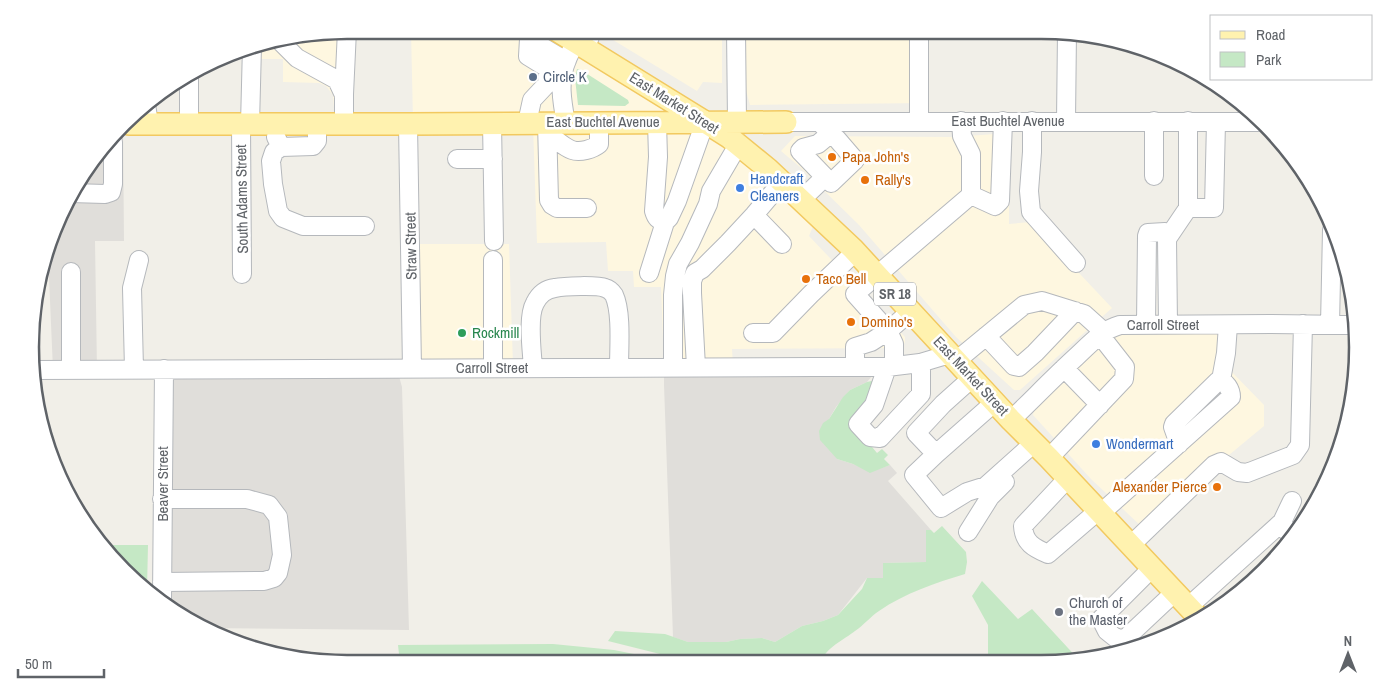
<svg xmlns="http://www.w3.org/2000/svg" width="1388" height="694" font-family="'Archivo Narrow',sans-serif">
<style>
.commercial{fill:#fef7e0}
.industrial{fill:#e0deda}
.green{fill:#c5e8c5}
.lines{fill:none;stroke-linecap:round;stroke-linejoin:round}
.minor-casing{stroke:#b5b8bc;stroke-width:20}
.major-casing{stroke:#f2c960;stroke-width:24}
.minor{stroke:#fff;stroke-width:18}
.major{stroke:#fff2af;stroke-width:21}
.service-dot{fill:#5c6f8a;stroke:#fff;stroke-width:2}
.food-dot{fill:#e8710a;stroke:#fff;stroke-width:2}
.shop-dot{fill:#3f7fe0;stroke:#fff;stroke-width:2}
.leisure-dot{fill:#2e9e5b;stroke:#fff;stroke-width:2}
.worship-dot{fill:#6b7280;stroke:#fff;stroke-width:2}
.labels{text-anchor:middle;stroke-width:5;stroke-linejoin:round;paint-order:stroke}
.shield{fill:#fff;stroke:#8f9295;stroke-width:1}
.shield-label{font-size:14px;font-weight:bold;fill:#5f6368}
.service-label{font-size:15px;fill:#4e5e75;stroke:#fff;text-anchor:start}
.street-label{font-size:15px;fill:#5f6368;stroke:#fff}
.food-label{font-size:15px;fill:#c56008;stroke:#fff;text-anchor:start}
.shop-label{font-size:15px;fill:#366cbe;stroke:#fff;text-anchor:start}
.leisure-label{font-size:15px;fill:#27864d;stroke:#fff;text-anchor:start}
.worship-label{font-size:15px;fill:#5b616d;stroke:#fff;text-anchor:start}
.rim{fill:none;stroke:#5f6368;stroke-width:2.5}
</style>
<rect width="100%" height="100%" fill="#f1efe8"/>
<path class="commercial" d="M347,30L351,108H334L333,95L326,86L319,83L283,82V59H260V44Z
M411,30H526L694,119L413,121Z
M600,30H722V83L703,82L697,91L600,32Z
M744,30L929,31V103L750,105L745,87Z
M533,125H701L816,219L809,236L905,337V342L903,346L898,348L732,349L733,366H664L661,287H634L633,271H608L606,242L537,243Z
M1009,133V224L1031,222L1112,308L1020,390H1014L956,337L859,225L800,167L781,151L795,136L953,137Z
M414,244H509L513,365L416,363Z
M1137,329H1223L1227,367L1264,405V426L1142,527L1091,479L1033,415L1034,409L1109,335Z"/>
<path class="industrial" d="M123,131L124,241H95L97,370H53L48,254L50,247H57L56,232L73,188Z
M164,369H397L402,387L409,630L202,628L162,599Z
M664,373L872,376L867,382L850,390L836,407L829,419L837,459L853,464L870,472L890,465L897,473L888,481L931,530H926L927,562L883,563V578H867L838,615L823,621L802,626L775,642L762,638L740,639L726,642H688L673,637L664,385Z
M375,660L400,661V663H327L317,661Z"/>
<path class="green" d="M577,69L581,70L628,100L629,103L625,106L578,105L575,78Z
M876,380L877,397L849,423L863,436L877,453L882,449L888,455L884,459L890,465L870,473L853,464L837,459L820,440L819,431L823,423L829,419L843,397L850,390L867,382Z
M942,526L966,552L967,562L965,574C935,583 905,593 879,611C870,617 864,625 855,631C845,639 825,648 821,662H692L608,641L615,631L665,634L688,642H726L740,639L762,638L775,642L802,626L823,621L838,615L862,589L867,578H883V563L926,562V530H931L934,533Z
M104,545H148L147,589L123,571Z
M982,581L1018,619L1032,609L1080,661L988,662V625L972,596Z
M553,644L614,650L674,662L400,663L398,645Z"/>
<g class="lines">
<defs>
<path id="minor" d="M534,30L529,39L528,56L562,77
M736,30L737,122
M919,31V121
M529,39L566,61
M280,41L297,58L337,80L344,95V124
M585,48L593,30
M344,94L347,30
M146,104L149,124
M961,121L962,136L971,154V195
M1032,121V152L1029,191L1031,212L1076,263
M1066,121L1067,32
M1154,121V176
M1188,121V208H1214L1216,122
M657,122L658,157L654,211C656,218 658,220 665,222L669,218L677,201L705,122
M786,122H1258
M492,123L494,241
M527,123L532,100L547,84L548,69
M547,123L549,200L552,205L557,208H587
M566,123C562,102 558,80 567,60C569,54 573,48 576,42
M189,124V77
M241,124L242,274
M250,124L252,46
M408,124L412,369
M548,134C554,138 565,148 572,150C580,153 593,149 599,144V123
M276,137L281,147L313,146L317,141V124
M281,147L274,152L271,161L273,184L278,211L283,218L303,226H365
M457,159H493
M825,177L800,151L803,148L818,144L830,134
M71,193L105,194L111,192L113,184V142
M971,195L995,206L1000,201L1003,121
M801,200L825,177L831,183L855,160L837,139L830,134L820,122
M754,215L782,244
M1167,239L1188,208
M493,260V368
M649,273L665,222
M911,311L888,331L855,294L971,195
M1146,324L1147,236L1148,233L1165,232L1167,239L1168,324
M1330,325L1332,230
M753,333H773L811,294L855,252
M986,336L1014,366L1019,367L1035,353L1075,311
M956,361L1024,305L1042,301L1084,314L1104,332
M673,367V295L675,276L678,264L690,243L708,204L711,191L738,145
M696,367L692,293V281L695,273L702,269L728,243L754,215L782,182
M855,367V347L871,342L888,331L894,344V366
M887,367L874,405L858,424L870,437L880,438L921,394V363
M533,368C532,351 527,317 535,303C539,295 546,289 555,288C564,286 598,285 605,288C609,289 612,292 614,295C622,312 619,348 619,367
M1064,368L1100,405
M134,369L132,288L139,260
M33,370L816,367H887L920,363L950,354
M71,370V272
M1221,380L1226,353L1228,325
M995,402L936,454L914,475L941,508L967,492L986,486L1034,443
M1011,420C1033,399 1054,377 1076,357C1090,344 1102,330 1120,325L1271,324L1352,325
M936,454L916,433L943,404L972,378
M1049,458L1124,379L1125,367L1100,335
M1068,478L1023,526C1024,543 1034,548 1048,554L1098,511
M162,499H247L269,505L278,517L282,555L278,573L274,578L264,581L162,582
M1101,513L1231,397C1231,390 1226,380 1218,381L1174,424L1173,427L1179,444
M1282,522L1290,536V539
M968,532L990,497L1005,482
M1131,545L1214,465L1221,462L1238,472L1247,473L1293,455L1300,445L1303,324
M1152,568L1101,619L1107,631L1117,639L1126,638L1175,592
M162,599L164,369
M1188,607L1282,522L1292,501"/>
<path id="major" d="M556,30L705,122L730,138L768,169L853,249L1011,420L1049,458L1199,618
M129,124H408L786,122"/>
</defs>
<use href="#minor" class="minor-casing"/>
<use href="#major" class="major-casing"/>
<use href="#minor" class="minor"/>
<use href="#major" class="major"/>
</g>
<circle class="service-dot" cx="533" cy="77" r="5"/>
<g class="food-dot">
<circle cx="832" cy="157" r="5"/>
<circle cx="865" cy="180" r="5"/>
<circle cx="806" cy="279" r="5"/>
<circle cx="851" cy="322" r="5"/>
<circle cx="1217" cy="487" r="5"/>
</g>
<g class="shop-dot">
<circle cx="740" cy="188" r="5"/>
<circle cx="1096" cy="444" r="5"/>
</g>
<circle class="leisure-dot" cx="462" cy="333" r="5"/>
<circle class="worship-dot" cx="1059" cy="612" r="5"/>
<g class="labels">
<rect class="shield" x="874" y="282.5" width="42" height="23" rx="4"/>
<g class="shield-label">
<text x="895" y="299">SR 18</text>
</g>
<g class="service-label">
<text x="543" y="82">Circle K</text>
</g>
<g class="street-label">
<text transform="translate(674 103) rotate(32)" y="5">East Market Street</text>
<text x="1008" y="126">East Buchtel Avenue</text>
<text x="603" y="127">East Buchtel Avenue</text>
<text transform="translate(242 199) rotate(-91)" y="5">South Adams Street</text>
<text transform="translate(411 246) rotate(-91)" y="5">Straw Street</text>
<text x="1163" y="330">Carroll Street</text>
<text x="492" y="373">Carroll Street</text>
<text transform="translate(971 376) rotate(47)" y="5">East Market Street</text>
<text transform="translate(163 484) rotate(-90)" y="5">Beaver Street</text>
</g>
<g class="food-label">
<text x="842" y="162">Papa John's</text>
<text x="875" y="185">Rally's</text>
<text x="816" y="284">Taco Bell</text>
<text x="861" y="327">Domino's</text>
<text x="1207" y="492" text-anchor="end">Alexander Pierce</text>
</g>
<g class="shop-label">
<text x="750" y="184">Handcraft<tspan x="750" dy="17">Cleaners</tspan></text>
<text x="1106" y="449">Wondermart</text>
</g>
<g class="leisure-label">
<text x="472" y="338">Rockmill</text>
</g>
<g class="worship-label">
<text x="1069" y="608">Church of<tspan x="1069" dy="17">the Master</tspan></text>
</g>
</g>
<path d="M0 0H1388V694H0ZM347 39H1041A308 308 0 0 1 1349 347V347A308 308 0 0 1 1041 655H347A308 308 0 0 1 39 347V347A308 308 0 0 1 347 39Z" fill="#fff" fill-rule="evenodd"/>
<path class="rim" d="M347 39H1041A308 308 0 0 1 1349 347V347A308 308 0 0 1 1041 655H347A308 308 0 0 1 39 347V347A308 308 0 0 1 347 39Z"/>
<rect x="1210" y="15" width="162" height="65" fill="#ffffff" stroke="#bfc1c3"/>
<rect x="1220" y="31" width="25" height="8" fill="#fff2af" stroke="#bfc1c3"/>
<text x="1256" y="40" font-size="15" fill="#5f6368">Road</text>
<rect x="1220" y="52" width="25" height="15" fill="#c5e8c5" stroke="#bfc1c3"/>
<text x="1256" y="65" font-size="15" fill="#5f6368">Park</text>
<g transform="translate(1348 654)" stroke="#ffffff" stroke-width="4" paint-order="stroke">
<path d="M0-4L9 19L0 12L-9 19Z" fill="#5f6368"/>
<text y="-8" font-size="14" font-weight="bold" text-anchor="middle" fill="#5f6368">N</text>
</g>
<path d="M18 669v8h86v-8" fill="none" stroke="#5f6368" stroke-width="2.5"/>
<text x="25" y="669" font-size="15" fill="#5f6368" stroke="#ffffff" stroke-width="4" paint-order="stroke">50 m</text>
</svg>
